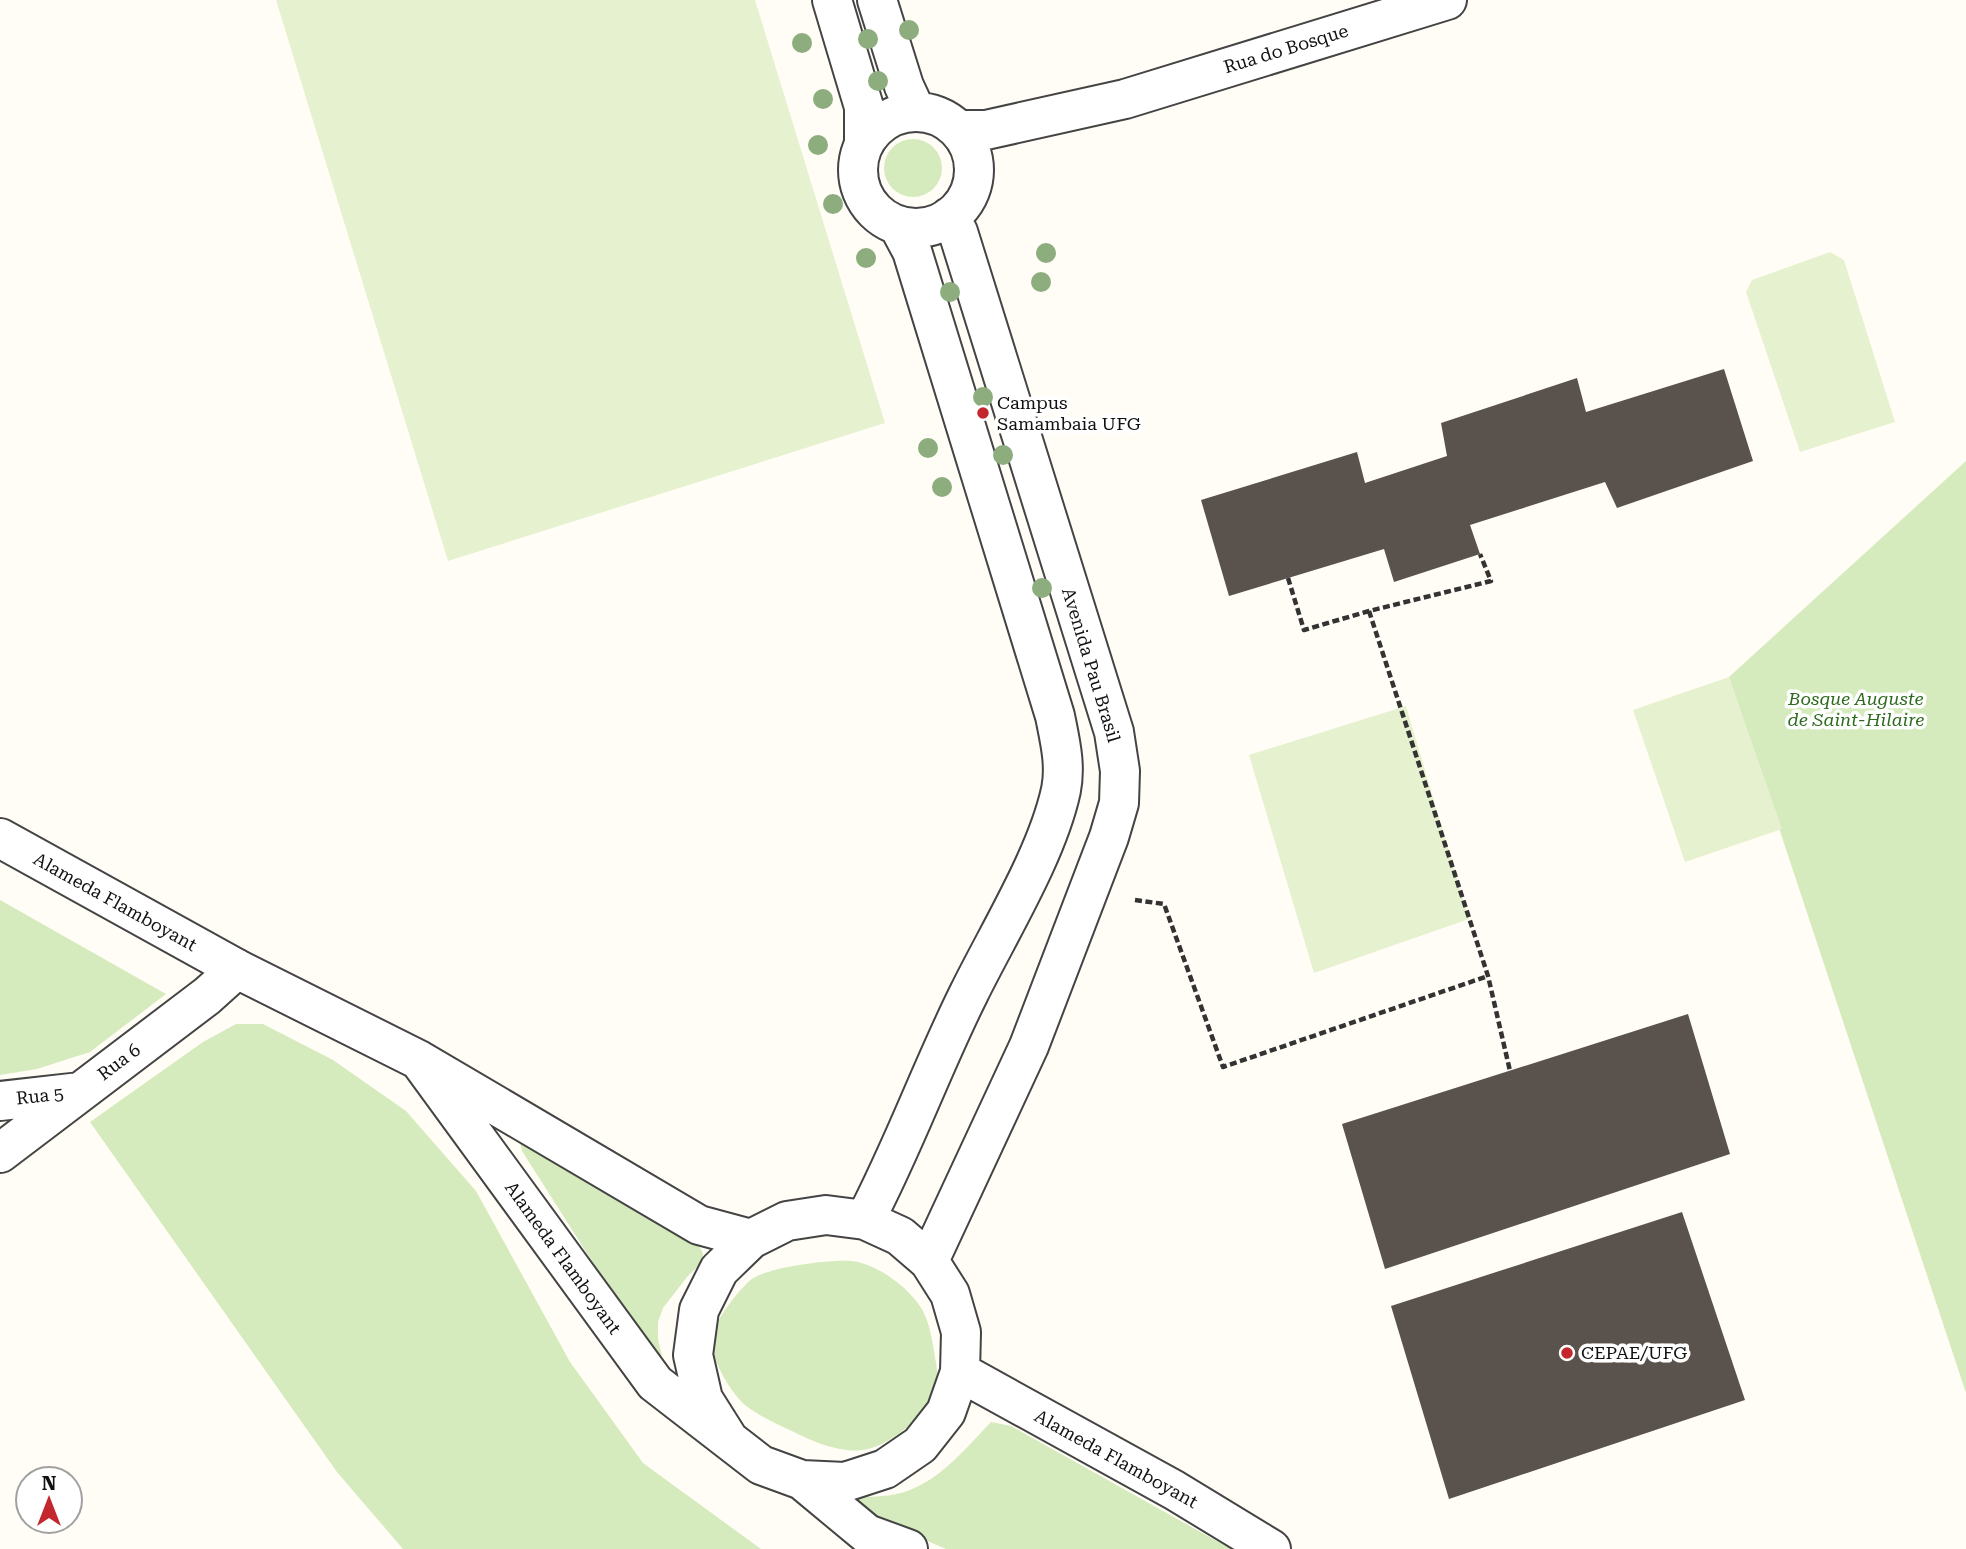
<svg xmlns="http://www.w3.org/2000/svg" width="1966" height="1549" font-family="'Roboto Serif',serif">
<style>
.green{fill:#d5ebbd}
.pitch{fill:#e6f2cf}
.building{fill:#5a524d}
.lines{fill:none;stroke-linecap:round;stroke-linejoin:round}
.minor-casing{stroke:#444;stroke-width:42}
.tertiary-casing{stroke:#444;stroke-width:42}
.path{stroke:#333;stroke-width:4.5;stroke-dasharray:7 3.5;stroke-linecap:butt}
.minor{stroke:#fff;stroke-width:38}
.tertiary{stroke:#fff;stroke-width:38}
.tree{fill:#8dad7f}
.poi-dot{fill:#c4262e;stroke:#fff;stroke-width:2.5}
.labels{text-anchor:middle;stroke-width:7;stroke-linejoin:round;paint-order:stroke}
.street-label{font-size:18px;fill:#111;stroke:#fff}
.poi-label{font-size:18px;fill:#111;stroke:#fff;text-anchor:start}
.park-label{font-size:18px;font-style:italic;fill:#2f6b1f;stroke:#fff}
</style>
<rect width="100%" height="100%" fill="#fffdf5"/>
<path class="green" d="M884 168a29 29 0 1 1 58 0a29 29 0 1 1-58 0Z
M1966,461V1393L1729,677Z
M0,900L166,994L90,1052L37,1069L0,1075Z
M236,1024H263L333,1060L406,1111L476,1191L570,1362L643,1463L761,1549H403L337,1472L90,1122L203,1042Z
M520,1142L699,1246L703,1253V1261L687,1277L663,1308L658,1322V1339L664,1365L663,1373L522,1151Z
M835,1261C843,1261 853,1260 861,1263C884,1269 911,1290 923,1311C931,1327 933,1346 936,1363C938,1376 940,1393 932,1404C926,1414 914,1422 905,1429C894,1438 876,1449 862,1450C842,1453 813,1442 796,1433C779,1425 760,1417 745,1405C731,1393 707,1354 712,1335C717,1318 739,1289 752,1279C767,1268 816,1262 835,1261Z
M991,1422L1011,1426L1231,1549H946L881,1521L849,1498C868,1496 892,1498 910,1490C943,1477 967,1447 991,1422Z"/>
<path class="pitch" d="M276,0H755L885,423L448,561Z
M1830,252L1844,260L1895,422L1800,452L1746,292L1752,280Z
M1729,677L1782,829L1685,862L1633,710Z
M1406,706L1469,919L1314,973L1249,755Z"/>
<path class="building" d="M1724,369L1753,461L1617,508L1605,482L1470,525L1480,554L1394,582L1384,549L1229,596L1201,500L1357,452L1365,483L1447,456L1441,423L1577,378L1586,412Z
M1688,1014L1730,1154L1385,1269L1342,1124Z
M1682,1212L1745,1400L1449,1499L1391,1306Z"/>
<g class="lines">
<defs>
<path id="minor" d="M0,1101L80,1092
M0,1153L207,996L237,969"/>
<path id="tertiary" d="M832,0L864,107V142
M877,0L904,86L916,112
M858 170a58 58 0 1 1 116 0a58 58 0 1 1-116 0Z
M958,130H986L1125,99L1447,0
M0,838L237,969L419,1060L699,1225L751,1239
M419,1060L655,1383L761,1465L802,1480L845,1482L885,1469L920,1445L946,1412L960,1372L961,1332L950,1294L929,1261L900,1236L865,1220L826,1215L787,1221L751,1239L719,1270L699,1310L693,1355L703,1399L727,1437
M865,1220C904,1146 932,1067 969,993C999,932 1047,855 1061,790C1066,765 1060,741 1055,716L912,251L898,225
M929,1261L1029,1046L1109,837L1119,803L1120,771L1114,732L958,232L949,217
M960,1372L1174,1490L1271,1549
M802,1480L867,1534L908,1549"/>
</defs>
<use href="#minor" class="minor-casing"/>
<use href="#tertiary" class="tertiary-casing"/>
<path class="path" d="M1288,578L1304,630L1369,611L1491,581L1480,554
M1369,611L1488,976L1510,1071
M1135,900L1164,904L1223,1067L1488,976"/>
<use href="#minor" class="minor"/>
<use href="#tertiary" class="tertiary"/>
</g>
<g class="tree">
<circle cx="909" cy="30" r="10"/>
<circle cx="868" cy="39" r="10"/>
<circle cx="802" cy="43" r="10"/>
<circle cx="878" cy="81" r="10"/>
<circle cx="823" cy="99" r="10"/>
<circle cx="818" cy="145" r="10"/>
<circle cx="833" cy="204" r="10"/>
<circle cx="1046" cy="253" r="10"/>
<circle cx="866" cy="258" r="10"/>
<circle cx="1041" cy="282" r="10"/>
<circle cx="950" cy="292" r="10"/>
<circle cx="983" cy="397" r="10"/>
<circle cx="928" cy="448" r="10"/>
<circle cx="1003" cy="455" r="10"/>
<circle cx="942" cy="487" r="10"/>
<circle cx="1042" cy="588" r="10"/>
</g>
<g class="poi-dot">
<circle cx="983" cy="413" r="7"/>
<circle cx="1567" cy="1353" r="7"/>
</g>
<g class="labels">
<g class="street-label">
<text transform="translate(1286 49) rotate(-17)" y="6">Rua do Bosque</text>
<text transform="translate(1091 665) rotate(73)" y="6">Avenida Pau Brasil</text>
<text transform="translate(115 902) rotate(29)" y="6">Alameda Flamboyant</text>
<text transform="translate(119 1062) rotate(-37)" y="6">Rua 6</text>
<text transform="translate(40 1096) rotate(-6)" y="6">Rua 5</text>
<text transform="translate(563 1258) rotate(54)" y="6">Alameda Flamboyant</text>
<text transform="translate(1116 1459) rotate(29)" y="6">Alameda Flamboyant</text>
</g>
<g class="poi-label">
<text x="997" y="409">Campus<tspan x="997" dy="21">Samambaia UFG</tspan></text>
<text x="1581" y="1359">CEPAE/UFG</text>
</g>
<g class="park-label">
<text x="1856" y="705">Bosque Auguste<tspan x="1856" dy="21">de Saint-Hilaire</tspan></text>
</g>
</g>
<g transform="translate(49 1500)"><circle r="33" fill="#ffffff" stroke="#a0a0a0" stroke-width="2"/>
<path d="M0-5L12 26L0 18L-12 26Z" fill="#c4262e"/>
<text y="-10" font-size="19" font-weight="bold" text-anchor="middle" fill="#111111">N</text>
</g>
</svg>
